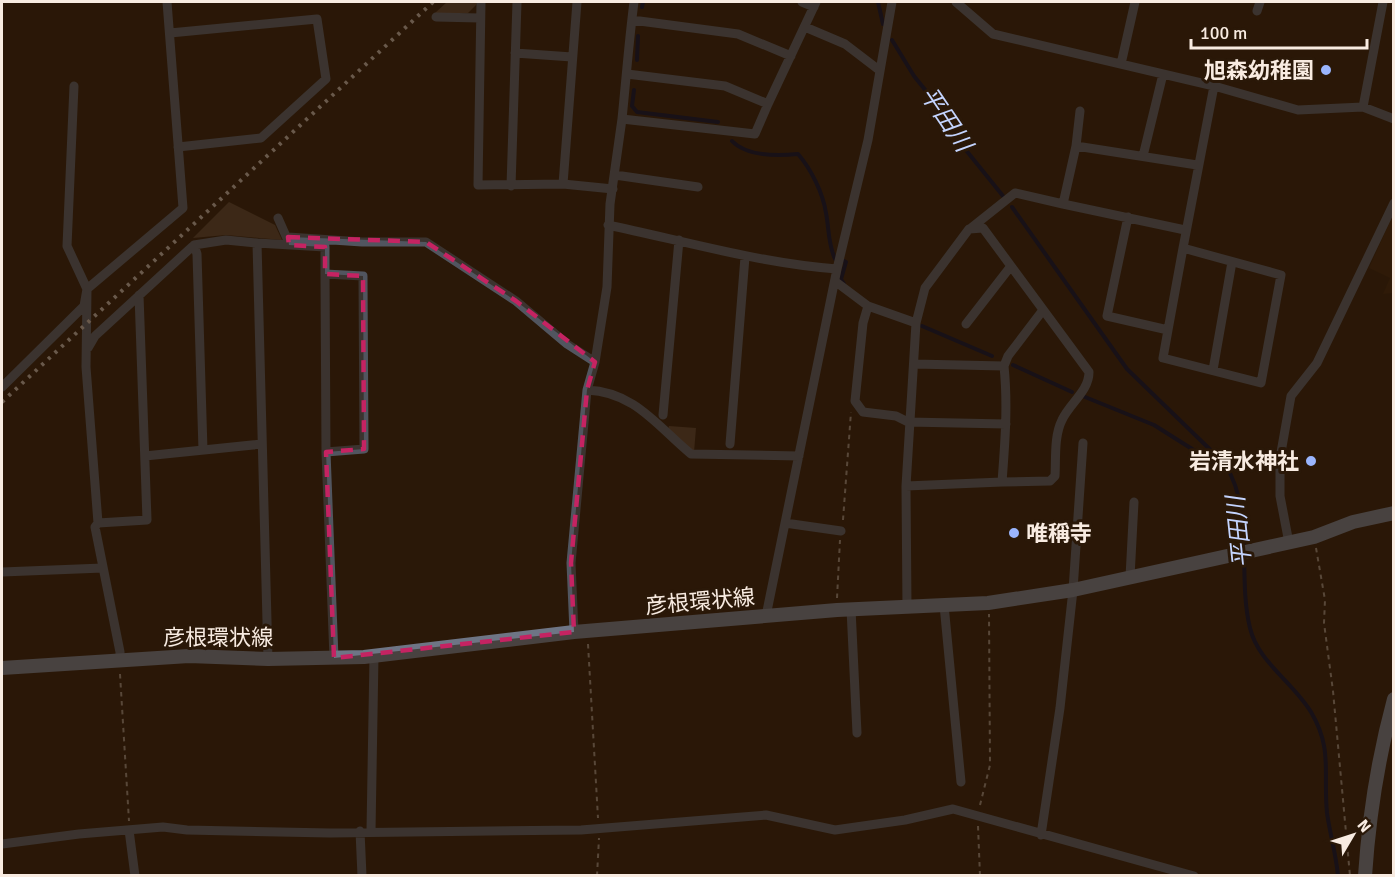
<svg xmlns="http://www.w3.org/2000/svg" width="1395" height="877" font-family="Signika,'Noto Sans JP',sans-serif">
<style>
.built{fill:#351e09}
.green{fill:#533c2a}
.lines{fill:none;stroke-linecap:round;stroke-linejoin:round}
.stream{stroke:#04092c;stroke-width:4}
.path{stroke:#908174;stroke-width:2;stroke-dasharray:4.5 4.5;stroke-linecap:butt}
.minor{stroke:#51555f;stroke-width:9}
.secondary{stroke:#6e7585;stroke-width:14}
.rail{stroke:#b7a89d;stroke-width:4;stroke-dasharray:3 6;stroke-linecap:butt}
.marked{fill:none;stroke:#c52362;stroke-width:4.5;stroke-dasharray:12 8;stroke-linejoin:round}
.poi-dot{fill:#9ab5fd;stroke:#2a1808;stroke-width:2}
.labels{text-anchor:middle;stroke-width:6;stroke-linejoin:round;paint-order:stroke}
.poi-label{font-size:22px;font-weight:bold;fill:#f8ebe1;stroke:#2a1808;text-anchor:end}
.street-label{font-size:22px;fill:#f8ebe1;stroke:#2a1808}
.water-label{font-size:24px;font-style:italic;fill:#c4d4fe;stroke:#2a1808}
</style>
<rect width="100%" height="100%" fill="#2a1808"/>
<path class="built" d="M1393,215V293L1383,294L1390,278L1369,268Z"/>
<path class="green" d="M447,2H477L476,5L468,13H435Z
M229,202L275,225L282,240L226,235L193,238Z
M669,426L696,428L694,452L668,430Z"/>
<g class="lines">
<path class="stream" d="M878,2L883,24
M642,7L643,2
M892,40L914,76L947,117L961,144L1003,196
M637,60L638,36
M634,90L632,106L637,112L718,122
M732,141C747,157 777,156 798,154C811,169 823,193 826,213C829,228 828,244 835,259
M1012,207L1127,369L1225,464C1255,512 1237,575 1250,628C1258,662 1293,682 1311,712C1333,749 1323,773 1327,813C1330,834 1336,854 1338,876
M844,284L841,279L846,262L844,261
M922,326L992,356
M1013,365L1072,392
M1085,397L1154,425L1227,471"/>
<path class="path" d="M843,520L851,412
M1316,548L1325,600L1324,623L1333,691L1350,876
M837,598L840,540
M588,644L598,818
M120,674L129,821
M980,805L990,765L989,614
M978,826L980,876
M597,876L599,838"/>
<path class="minor" d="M481,2L478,185L563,184L613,189
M802,2L814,7
M956,2L993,34L1214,86L1298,110L1363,107L1394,119
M1257,11L1260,2
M436,17L480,18
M632,20L738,34L791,56
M805,27L845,44L879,70
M170,33L317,19L326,79L261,138L178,147
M515,53L572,57
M1121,64L1135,2
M627,74L725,86L768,104L755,134L622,119C626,80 629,40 634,2
M74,86L67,246L87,289L86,367L98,523L95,527L120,652V660
M768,104L816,2
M1363,107L1383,2
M1076,146L1080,111
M1143,156L1163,74
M615,175L698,187
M563,184L577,2
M511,186L517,2
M1128,217L1107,316L1168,330L1163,358L1261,383L1281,275L1183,248L1214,86
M278,218L289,243
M608,225C684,241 759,263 837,269
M971,228L1015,193L1063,204
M1185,230L1063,204L1076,146L1197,165
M288,237L362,242H426L516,301L567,344L595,362
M194,245L197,254L203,450
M836,282L868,306L916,323L906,486L907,607
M868,306L863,323L855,401L863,412L896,416L908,422L1006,424
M916,323L925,288L969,229L983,228L1089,372C1089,391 1070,403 1062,420C1054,436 1056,457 1055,476L1050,481L1002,482
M966,324L1011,266
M1168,330L1183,248
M88,348L95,336L194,245L226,240L257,243
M1004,366L1008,356L1043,310
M1213,370L1232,262
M2,387L84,306L87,289L183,208L167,2
M587,390C635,392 657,426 691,454L799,456
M663,415L679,240
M730,444L745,257
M326,452L334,658
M145,456L262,444
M906,486L1002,482C1005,443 1008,405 1004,366L914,364
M98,523L147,520L139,295
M785,523L841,531
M1289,543L1280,496V458L1291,396L1317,363L1394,203
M2,572L103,568
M1130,577L1134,502
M944,605L961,782
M851,609L857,733
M766,616L837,269L868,140L892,2
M574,632L571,563L587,390L595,362L607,287L610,204L622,119
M268,659L257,243L325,247V274L326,452L364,449L363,276L325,274
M129,830L135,876
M360,831L362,876
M371,831L374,656
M1041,835L1060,708L1073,590L1083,443
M2,844L79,834L163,827L187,830L330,833L581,830L766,815L835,830L905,820L953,809L1194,876"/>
<path class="secondary" d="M2,668L189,656L268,659L364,657L574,632L837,610L988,603L1073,590L1314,537L1353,522L1394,513
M1365,876C1369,815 1378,758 1394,699"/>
<path class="rail" d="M2,402L433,2"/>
</g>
<path d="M0 0H1395V877H0ZM288,237L426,242L516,301L595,362L587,390L571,563L574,632L334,658L326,452L364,449L363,276L325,274V247L289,245Z" fill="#2a1808" fill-opacity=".55" fill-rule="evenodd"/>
<path class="marked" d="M288,237L426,242L516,301L595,362L587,390L571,563L574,632L334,658L326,452L364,449L363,276L325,274V247L289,245Z"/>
<g class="poi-dot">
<circle cx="1326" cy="70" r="6"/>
<circle cx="1311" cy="461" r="6"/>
<circle cx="1014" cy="533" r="6"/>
</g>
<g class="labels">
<g class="poi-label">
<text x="1314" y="78">旭森幼稚園</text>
<text x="1299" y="469">岩清水神社</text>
<text x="1026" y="541" text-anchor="start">唯稱寺</text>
</g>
<g class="street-label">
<text transform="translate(700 601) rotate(-5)" y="8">彦根環状線</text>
<text x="218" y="645">彦根環状線</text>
</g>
<g class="water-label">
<text transform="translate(946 119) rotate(56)" y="8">平田川</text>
<text transform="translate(1239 532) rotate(-96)" y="8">平田川</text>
</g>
</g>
<rect width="1395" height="877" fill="none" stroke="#f8ebe1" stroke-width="6"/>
<g transform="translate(1353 835) rotate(51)" stroke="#2a1808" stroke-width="4.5" paint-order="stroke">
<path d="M0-4.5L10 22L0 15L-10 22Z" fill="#f8ebe1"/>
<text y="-9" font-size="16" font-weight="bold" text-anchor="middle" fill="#f8ebe1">N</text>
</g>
<path d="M1191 39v9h176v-9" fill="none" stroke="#f8ebe1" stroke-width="3"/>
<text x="1200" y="39" font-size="18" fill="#f8ebe1" stroke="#2a1808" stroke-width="4.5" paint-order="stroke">100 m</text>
</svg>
